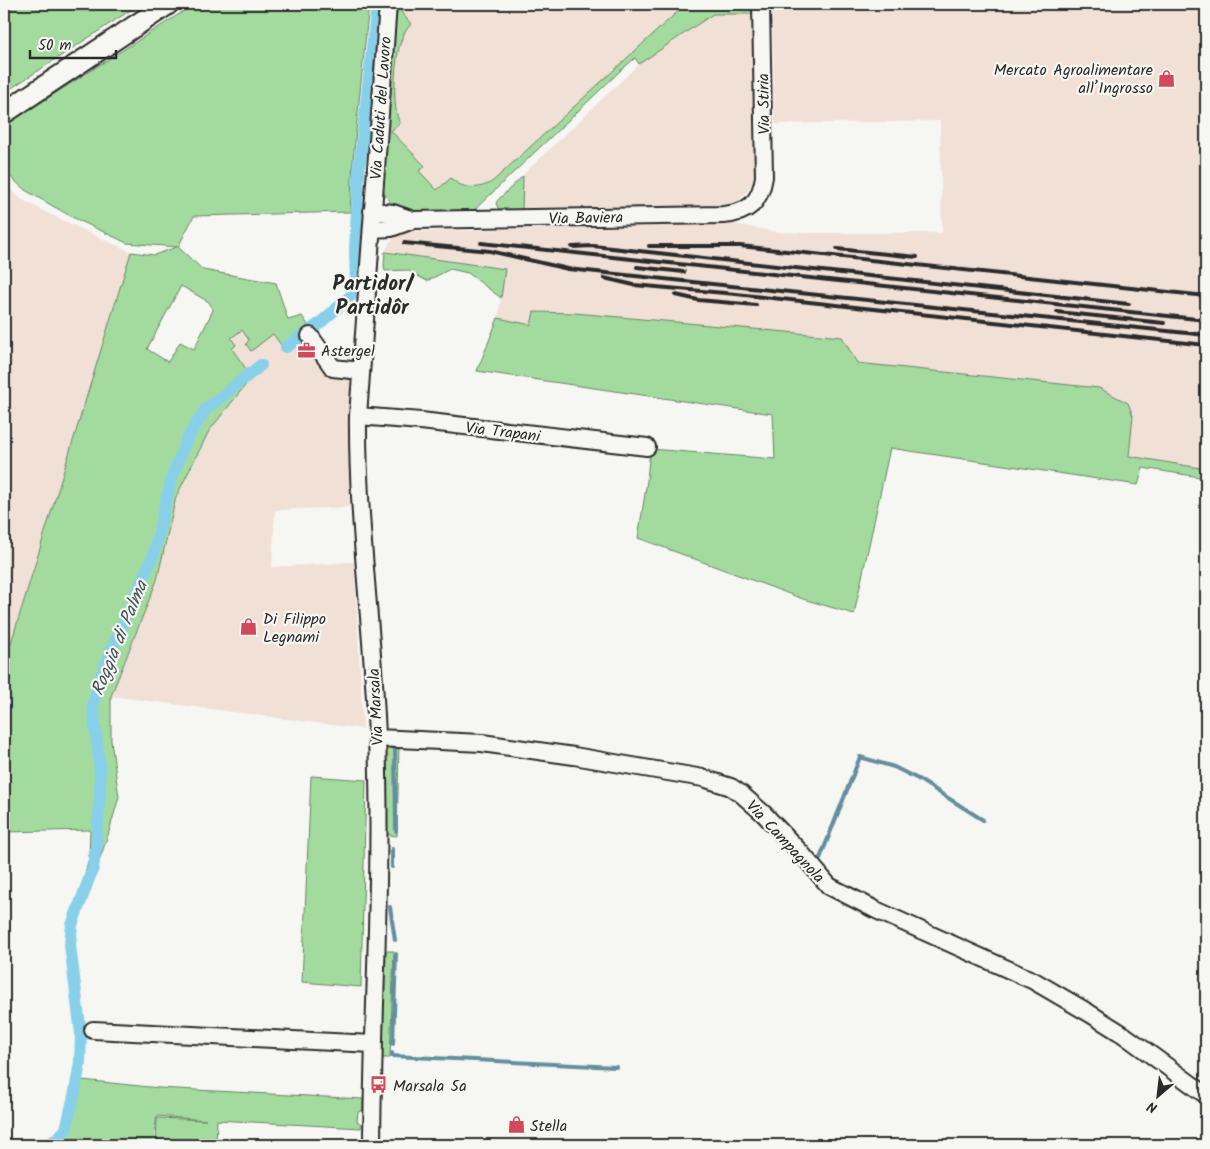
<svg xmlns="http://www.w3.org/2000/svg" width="1210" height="1149" font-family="Kalam,sans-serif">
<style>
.built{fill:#f0e0d6}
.green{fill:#a3db9f;stroke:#678365;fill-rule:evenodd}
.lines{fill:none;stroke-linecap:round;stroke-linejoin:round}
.stream{stroke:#638e9d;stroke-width:4}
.canal{stroke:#88d0e9;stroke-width:12}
.minor-casing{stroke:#2b2b2b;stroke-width:20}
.major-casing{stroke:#2b2b2b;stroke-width:24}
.minor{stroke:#f6f6f2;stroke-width:16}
.major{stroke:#f6f6f2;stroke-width:20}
.rail{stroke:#2b2b2b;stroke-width:4}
.labels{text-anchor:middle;stroke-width:4.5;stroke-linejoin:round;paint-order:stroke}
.poi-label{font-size:16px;fill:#2b2b2b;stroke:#f6f6f2;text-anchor:start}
.street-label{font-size:16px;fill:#2b2b2b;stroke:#f6f6f2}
.water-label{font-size:18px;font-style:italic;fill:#42545a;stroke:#f6f6f2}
.district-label{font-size:21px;font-weight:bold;fill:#2b2b2b;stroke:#f6f6f2}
</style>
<rect width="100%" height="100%" fill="#f6f6f2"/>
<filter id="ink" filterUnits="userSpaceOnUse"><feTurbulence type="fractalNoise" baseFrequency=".02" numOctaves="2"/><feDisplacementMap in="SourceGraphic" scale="10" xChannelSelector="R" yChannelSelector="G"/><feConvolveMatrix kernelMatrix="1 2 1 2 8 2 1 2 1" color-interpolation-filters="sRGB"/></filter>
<g filter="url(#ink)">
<path class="built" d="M397,4H712L635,58L620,70L472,212L389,201L384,194Z
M772,4H1206V469L1129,456L1133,416L1099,388L856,363L575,313L535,312L531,325L498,318L505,269L385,252L390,242L396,237L401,233L407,232L734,224L777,232L806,233H942L940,121L775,124Z
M713,14H752L754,173L752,185L739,200L733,203L717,206L505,211L498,208L496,203L500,197L639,64Z
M4,183L21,199L51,215L131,252L7,657L4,658Z
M242,330L250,341L273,334L285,351L302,338L323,370L332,375L354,376L350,439L349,507L275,510L272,567L354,562L363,729L111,696L157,580L176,497L209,431L258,371L264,366L261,363L248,371L232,349L231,338Z"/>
<path class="green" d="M4,4H140L4,93Z
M195,4H369L353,160L350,212L194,216L178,247L203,270L276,283L288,320L302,316L308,325L281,345L273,334L251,351L246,344L249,340L242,330L231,338L236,345L232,349L252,377L209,431L176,497L157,580L111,696V741L119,797L108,835L96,870L85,874L89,858L90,830L4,832V658L7,656L131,252L154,255L177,247L127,243L72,217L25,190L4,171V126ZM181,286L209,302L213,310L194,349L180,342L168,362L147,349Z
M397,4H410L401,12L411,24C407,29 403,34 401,41C395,57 391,108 400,123L391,131L425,166L419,171L437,190L451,178C462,190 480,190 493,181L686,4H752V14H713L639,64L635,58L620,71L472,212H405C392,206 386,200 382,186Z
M523,176L522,211H505L498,208L496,203L498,200Z
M385,252L505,269L501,298L468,273L450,269L427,281L407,270L385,271L384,266Z
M534,312L575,313L842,337L857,363L1099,388L1128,403L1133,416L1129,456L1206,469V478L1143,468L1138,485L890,448L854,614L803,599L638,538L647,481L650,449L775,459L773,414L477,371L498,318L531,325Z
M386,746H399L397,836L383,834L384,748Z
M311,776L366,780L361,987L302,982Z
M383,951H394L390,1058H379Z
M82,1080L159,1088L363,1099V1110L358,1112L357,1121L361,1124V1128L217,1120L216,1145H156L157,1118L206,1120L157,1116L153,1145H51L62,1138L68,1130Z"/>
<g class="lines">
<path class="stream" d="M395,747L396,831
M817,859L819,861L860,757L894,767L918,779L983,820
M392,867V849
M390,907L395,940
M393,1044L396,954
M392,1053V1056L616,1067"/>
<path class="canal" d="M286,347L319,324L354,293L356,282L355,250L359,170L377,4
M48,1145L58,1138L66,1129L75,1092L80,1062L81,1034L70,945L72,925L93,868L96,847L100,796V772L93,704L100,679L113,647L154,553L171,480L186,441L206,409L261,365"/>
<defs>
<path id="minor" d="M372,211L393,213L413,220
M372,229L391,228L413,220L723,215C749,213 760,202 764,177L761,4
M310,336L333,368L361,371
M358,416L421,421L647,447
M377,738L482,743L574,756L703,778L731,787L740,793L763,813L801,853L829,886L876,910L1034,981L1089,1013L1124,1035L1206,1095
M93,1030L373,1044
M372,1145C373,1009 382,873 377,737C373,630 357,523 358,416L388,4"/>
<path id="major" d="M4,113L168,4"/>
</defs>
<use href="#minor" class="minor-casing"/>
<use href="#major" class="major-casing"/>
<use href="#minor" class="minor"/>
<use href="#major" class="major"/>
<path class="rail" d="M404,243L490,251L568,269L1206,335
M481,243L1206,320
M649,246H740L1206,296
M572,247L593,246L1129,304
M837,249L917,257
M637,267L684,272
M604,278L634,285L736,294L1206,345
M676,295L698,300L756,305
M1057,312L1164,323"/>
</g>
</g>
<defs>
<symbol id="shop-bare" viewBox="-9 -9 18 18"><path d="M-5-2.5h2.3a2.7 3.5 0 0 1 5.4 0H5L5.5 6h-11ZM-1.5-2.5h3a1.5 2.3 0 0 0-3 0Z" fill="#d1495b" stroke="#f6f6f2" stroke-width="2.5" paint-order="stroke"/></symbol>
<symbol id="office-bare" viewBox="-9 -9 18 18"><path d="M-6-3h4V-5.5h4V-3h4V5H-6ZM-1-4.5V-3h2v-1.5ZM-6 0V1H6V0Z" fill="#d1495b" stroke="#f6f6f2" stroke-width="2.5" paint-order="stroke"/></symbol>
<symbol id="bus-bare" viewBox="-9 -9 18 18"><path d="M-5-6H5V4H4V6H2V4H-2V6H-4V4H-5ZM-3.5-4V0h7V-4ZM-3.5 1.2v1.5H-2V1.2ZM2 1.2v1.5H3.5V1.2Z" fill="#d1495b" stroke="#f6f6f2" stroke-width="2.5" paint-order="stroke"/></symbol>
</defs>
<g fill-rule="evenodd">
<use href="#shop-bare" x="1154" y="66" width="25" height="25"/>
<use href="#office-bare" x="294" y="338" width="25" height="25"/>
<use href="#shop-bare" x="236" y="614" width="25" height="25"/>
<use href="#bus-bare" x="366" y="1072" width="25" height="25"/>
<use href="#shop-bare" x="504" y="1112" width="25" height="25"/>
</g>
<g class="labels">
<g class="poi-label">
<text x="1153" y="75" text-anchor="end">Mercato Agroalimentare<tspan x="1153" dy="18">all’Ingrosso</tspan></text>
<text x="321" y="356">Astergel</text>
<text x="263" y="624">Di Filippo<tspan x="263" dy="18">Legnami</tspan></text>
<text x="393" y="1091">Marsala 5a</text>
<text x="530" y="1131">Stella</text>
</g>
<g class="street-label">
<text transform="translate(763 104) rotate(-91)" y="6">Via Stiria</text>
<text transform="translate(380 108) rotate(-86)" y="6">Via Caduti del Lavoro</text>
<text transform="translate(586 217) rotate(-1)" y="6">Via Baviera</text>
<text transform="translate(503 431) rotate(7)" y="6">Via Trapani</text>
<text transform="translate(375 707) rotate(-93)" y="6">Via Marsala</text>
<text transform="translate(786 841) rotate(47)" y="6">Via Campagnola</text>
</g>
<g class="water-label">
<text transform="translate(119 638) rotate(-68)" y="6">Roggia di Palma</text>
</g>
<g class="district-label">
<text x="372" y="290">Partidor/<tspan x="372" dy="24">Partidôr</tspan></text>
</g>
</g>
<rect width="1210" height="1149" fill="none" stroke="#f6f6f2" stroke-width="20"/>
<rect x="10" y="10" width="1190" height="1129" fill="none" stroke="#2b2b2b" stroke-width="2" filter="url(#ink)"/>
<g transform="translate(1158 1096) rotate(208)" stroke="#f6f6f2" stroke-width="4" paint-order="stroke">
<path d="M0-4L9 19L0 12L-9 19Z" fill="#2b2b2b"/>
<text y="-8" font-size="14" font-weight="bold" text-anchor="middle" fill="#2b2b2b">N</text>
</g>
<path d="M30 50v8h86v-8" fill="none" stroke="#2b2b2b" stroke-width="2.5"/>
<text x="38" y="50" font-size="15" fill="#2b2b2b" stroke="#f6f6f2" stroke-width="4" paint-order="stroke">50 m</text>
</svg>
